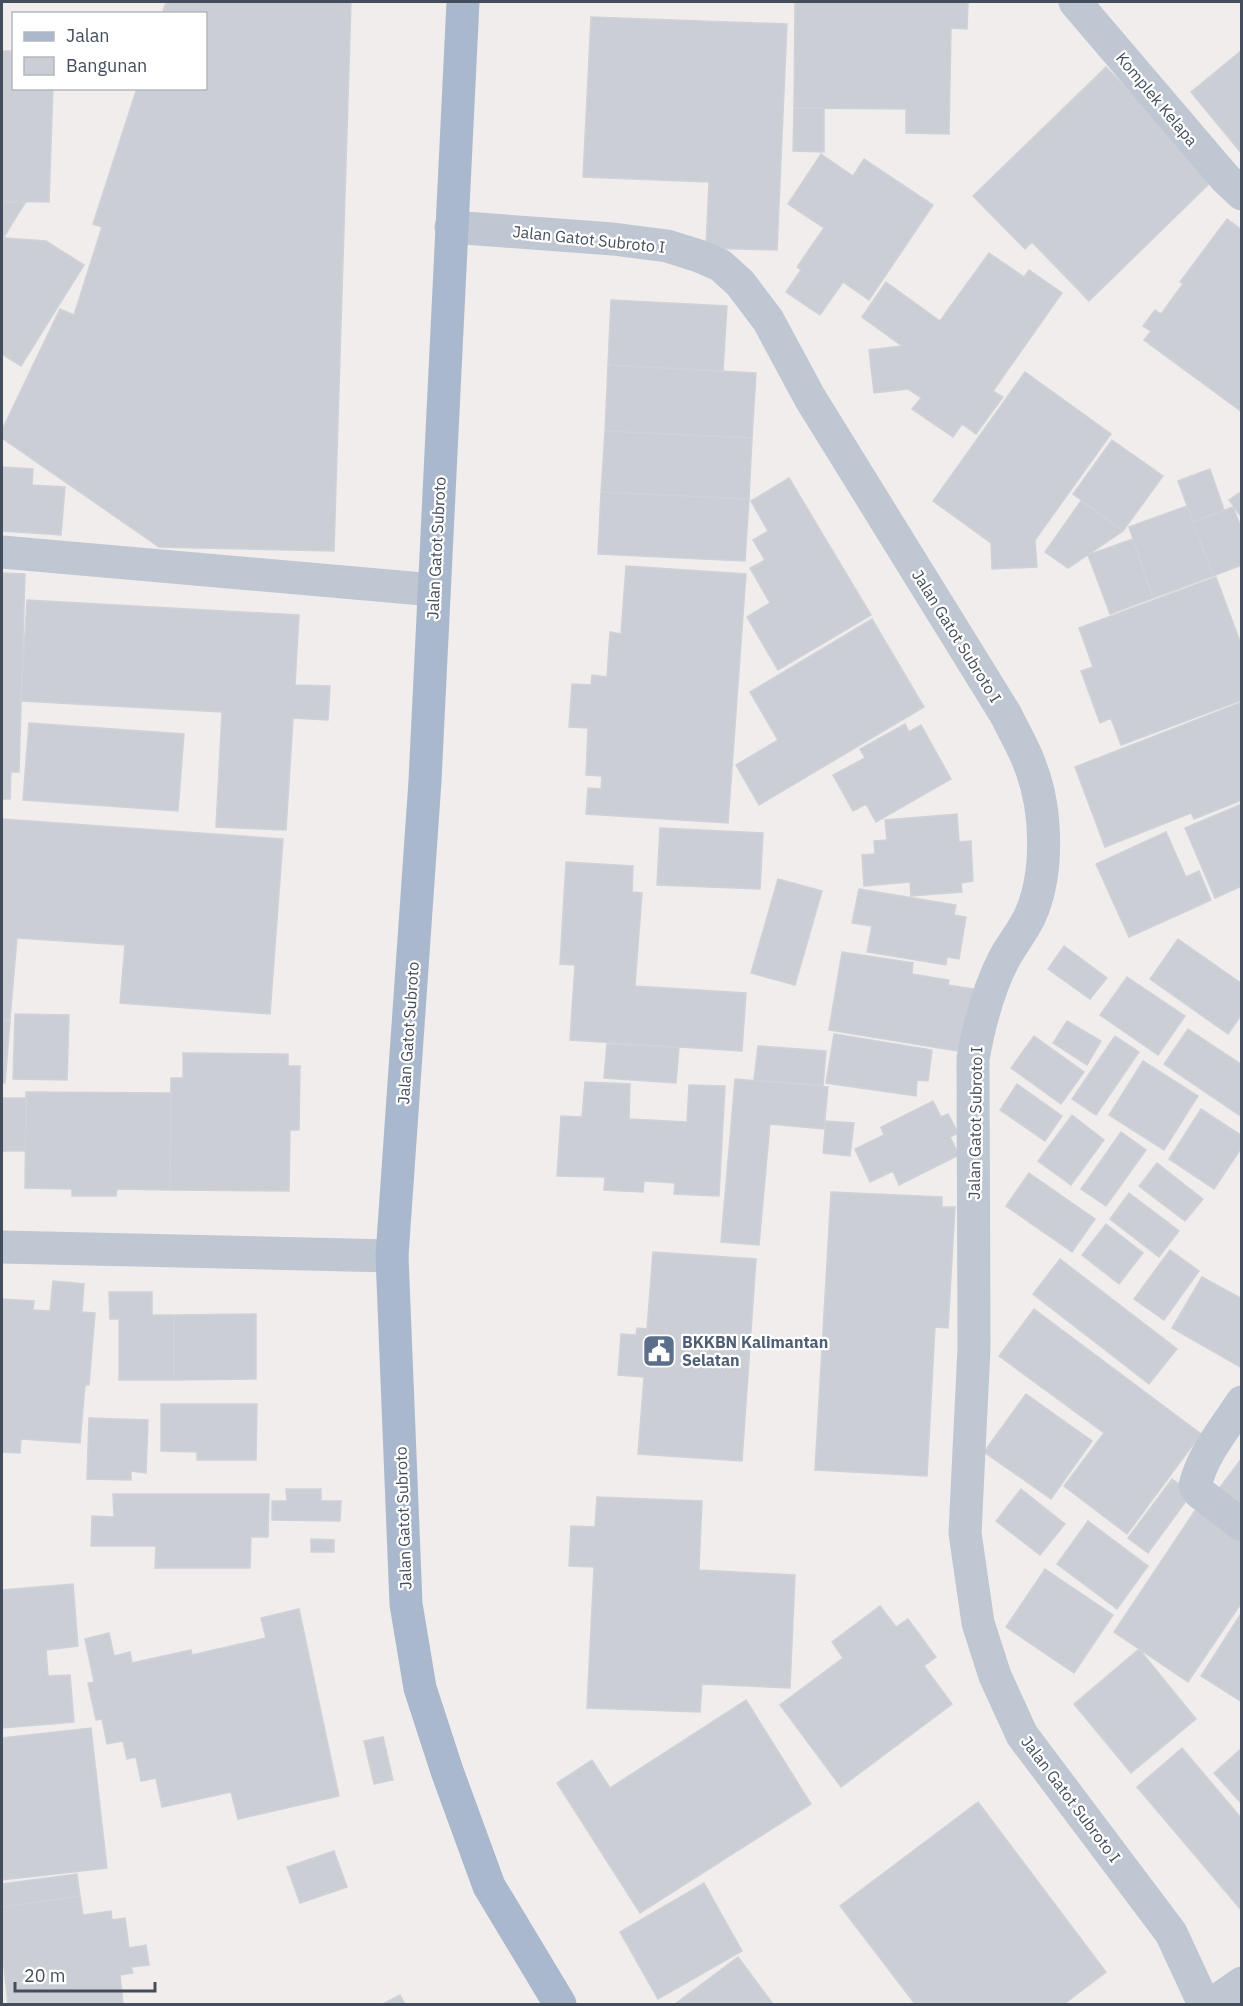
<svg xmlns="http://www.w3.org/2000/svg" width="1243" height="2006" font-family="'IBM Plex Sans',sans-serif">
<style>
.building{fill:#cbced5;stroke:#d0d2d9;stroke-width:1.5}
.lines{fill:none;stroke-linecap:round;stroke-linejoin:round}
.minor{stroke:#bfc7d3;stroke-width:33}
.major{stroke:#aab8ce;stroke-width:33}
.labels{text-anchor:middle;stroke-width:4.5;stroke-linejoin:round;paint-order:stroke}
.street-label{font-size:16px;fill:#444d5b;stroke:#fff}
.service-label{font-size:16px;font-weight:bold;fill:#4e5e75;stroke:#fff;text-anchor:start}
</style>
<rect width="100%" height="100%" fill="#f0edec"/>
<path class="building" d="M166,2H351L334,551L159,547L2,438V430L60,309L74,315L102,227L93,224L137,88H206V14H162Z
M795,2H968L967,29L951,28L949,134L906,133V109L794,108Z
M591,17L787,24L777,250L706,248L709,182L583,177Z
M1242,50V154L1191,92Z
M2,51H14V88H53L49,202L2,201Z
M1106,67L1214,179L1089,301L1032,242L1025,249L973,196Z
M794,108H824V152L793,151Z
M821,154L853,176L864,159L933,205L869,300L843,282L820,315L786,292L801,270L797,267L824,228L788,204Z
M2,202L25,203L2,240Z
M1227,219L1242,230V412L1144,340L1151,331L1143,326L1155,310L1161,314L1183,284L1180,282Z
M5,238L46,241L84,265L21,366L2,354V244Z
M989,253L1024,277L1029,270L1062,293L993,391L1003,397L976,434L962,424L953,437L912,409L921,398L908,389L874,393L869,350L902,346L862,317L886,282L940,321Z
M611,300L727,306L723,371L608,365Z
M608,365L756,373L752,438L605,431Z
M1025,372L1111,434L1035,540L1037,567L992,569L991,543L933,501Z
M605,431L752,438L749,499L601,492Z
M1112,440L1163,476L1123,531L1073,494Z
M2,467L33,469L32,485L65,487L61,535L2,531Z
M1210,469L1224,510L1193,522L1178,481Z
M789,478L871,615L778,670L747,617L770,603L750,568L765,560L753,540L768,531L751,501Z
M1242,491V518L1229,500Z
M601,492L749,499L745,561L598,554Z
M1081,501L1123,531L1068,568L1045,552Z
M1187,506L1213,576L1153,598L1129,527Z
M1233,507L1242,530V565L1213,576L1193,522Z
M1133,539L1153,598L1110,614L1088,555Z
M626,566L746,574L728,823L586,814L588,788L601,789L602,776L586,775L588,728L569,727L572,684L591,685L592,675L607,677L610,632L621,634Z
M2,573L25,574L19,772H11L10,799H2Z
M1216,577L1242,647V700L1121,745L1111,718L1100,723L1081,671L1093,667L1079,628Z
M27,600L299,615L295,685L330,686L328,720L293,718L286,830L216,827L222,712L21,701Z
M872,619L924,707L759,805L736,765L778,740L750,692Z
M1242,702V800L1194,819L1191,813L1105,847L1075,767Z
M29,723L184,734L178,811L23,800Z
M905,724L909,732L921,725L951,779L876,822L866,804L853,811L833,775L865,758L860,749Z
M1242,804V886L1215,898L1185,828Z
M957,814L959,842L971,841L973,881L961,883L962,892L911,896L910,882L864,886L862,855L875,854L874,841L887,840L885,820Z
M2,819L283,839L270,1014L120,1003L125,945L17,938L10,1019H2Z
M660,828L763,833L760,889L657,885Z
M1166,832L1186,877L1199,871L1211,900L1129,937L1096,864Z
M566,862L633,866L632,892L642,893L635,986L746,993L742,1051L570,1040L575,965L560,964Z
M778,879L822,891L795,985L751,973Z
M859,889L956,905L954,915L966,917L959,959L947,957L946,965L867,952L872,926L852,923Z
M1178,939L1242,984V1014L1228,1034L1150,979Z
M1064,946L1107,978L1090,999L1048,969Z
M842,952L913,963L912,974L949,980L948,985L974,989L963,1052L829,1030Z
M1127,977L1185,1016L1158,1055L1100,1015Z
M15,1014L69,1015L67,1080L13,1079Z
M2,1020L10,1021L5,1083H2Z
M1067,1021L1101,1041L1087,1065L1053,1043Z
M1188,1029L1242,1065V1117L1164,1064Z
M834,1034L932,1050L928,1081L917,1080L916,1096L826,1083Z
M1034,1036L1084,1072L1061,1104L1011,1068Z
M1115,1036L1139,1052L1096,1115L1072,1099Z
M607,1044L679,1048L676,1083L604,1078Z
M758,1046L826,1051L823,1085L754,1080Z
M183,1053L288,1054V1066H300L299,1130H290L289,1191L170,1190L171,1078H183Z
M1143,1061L1198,1096L1164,1150L1109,1115Z
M735,1079L828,1087L824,1129L770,1124L759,1245L721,1242Z
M585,1082L630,1084L629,1119L687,1122L689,1085L725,1086L719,1196L674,1194L675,1183L644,1181L643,1192L604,1190L605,1177L557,1176L561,1116L582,1117Z
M1017,1084L1062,1116L1045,1141L1000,1110Z
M26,1092L171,1093L170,1190L117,1189L116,1196H72V1189L25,1188Z
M2,1098H27L25,1151H2Z
M933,1101L941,1117L948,1114L958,1133L950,1137L959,1155L899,1185L893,1171L870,1182L855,1149L884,1135L881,1127Z
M1201,1109L1242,1136V1147L1214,1189L1169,1159Z
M1072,1115L1104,1140L1071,1185L1038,1161Z
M826,1121L854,1123L850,1156L823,1153Z
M1121,1132L1146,1150L1106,1206L1081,1189Z
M1157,1163L1203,1199L1185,1221L1139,1186Z
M1029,1173L1095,1219L1072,1252L1006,1206Z
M831,1192L942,1197V1207H955L948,1328L935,1327L927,1476L815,1470Z
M1129,1193L1179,1231L1159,1257L1110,1219Z
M1106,1224L1143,1253L1119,1284L1082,1255Z
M1170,1250L1199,1271L1164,1320L1134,1299Z
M653,1252L756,1259L742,1461L638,1454L644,1377L618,1375L621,1334L636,1335L637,1328L647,1329Z
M1060,1259L1177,1349L1149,1384L1033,1294Z
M1202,1277L1242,1299V1368L1172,1328Z
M53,1281L84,1284L82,1312L95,1313L89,1385H85L80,1443L21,1439L20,1453L2,1452V1299L34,1301L33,1310L50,1311Z
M109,1292H152V1315H174V1380H119V1319H110Z
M1034,1309L1201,1434L1127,1534L1064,1486L1104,1433L999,1356Z
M256,1314V1379L174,1380V1315Z
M1026,1394L1092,1441L1051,1499L984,1452Z
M161,1404H257L256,1460H197V1452L161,1451Z
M89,1418L148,1420L146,1473L131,1471V1480L87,1479Z
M1242,1458V1516L1214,1495Z
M1172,1479L1192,1493L1148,1553L1128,1538Z
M286,1489H321V1501H341L340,1521L272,1520V1501H287Z
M1021,1489L1065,1524L1040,1555L996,1521Z
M113,1494H269L268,1537H251L250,1568H155L156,1546H91L92,1516L114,1517Z
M597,1497L702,1501L699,1570L795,1575L790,1688L702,1684L700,1712L587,1708L594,1567L569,1566L571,1526L595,1527Z
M1198,1506L1242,1535V1602L1188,1682L1114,1632Z
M1088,1521L1148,1566L1117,1609L1057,1564Z
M311,1539L334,1540V1552H311Z
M1045,1569L1113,1615L1074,1673L1006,1627Z
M73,1584L78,1646L46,1650L48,1676L70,1675L74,1722L2,1728V1590Z
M880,1606L896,1627L908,1619L936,1657L924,1666L952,1704L841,1787L780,1705L843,1658L832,1642Z
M299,1609L339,1796L238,1819L231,1792L162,1807L156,1778L141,1781L136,1757L127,1759L123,1741L107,1744L102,1719L96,1720L88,1683L94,1682L85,1639L109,1633L114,1656L130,1652L132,1663L191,1650L192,1655L266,1638L261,1618Z
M1242,1612V1702L1201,1676Z
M1139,1649L1196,1719L1131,1773L1074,1704Z
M746,1700L811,1804L640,1913L557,1783L592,1760L610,1788Z
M91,1728L107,1868L2,1880V1738Z
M383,1737L393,1780L374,1784L364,1741Z
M1182,1748L1242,1819V1911L1137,1787Z
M1242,1748V1804L1214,1773Z
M978,1802L1106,1972L1064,2004H915L840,1906Z
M334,1851L347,1887L300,1903L287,1867Z
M77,1874L80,1896L2,1907V1884Z
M704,1883L742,1951L658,1999L620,1932Z
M80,1896L83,1915L111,1911L112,1920L125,1918L129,1948L146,1945L149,1965L131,1967L133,1973L120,1975L123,2004H8L2,1950V1907Z
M738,1957L773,2004H675Z
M400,1995L405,2004H383Z"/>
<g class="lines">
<path class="minor" d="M1075,2L1226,179L1242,194
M451,227L613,239L667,246L699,256L720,265L740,283L768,320L810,398L1006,715C1014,732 1025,750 1031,768C1047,810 1049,874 1030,916C1023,931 1012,944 1004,959C988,990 979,1025 973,1059L974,1348L965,1533L978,1623L995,1676L1022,1735L1171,1933L1204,2004
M2,552L434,590
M2,1247L392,1256
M1242,1402C1225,1428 1202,1455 1195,1486L1200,1493L1242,1525
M1212,2004L1242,1983"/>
<path class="major" d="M463,2L425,781L392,1256L406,1604L420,1688L447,1771L489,1886L560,2004"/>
</g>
<defs>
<symbol id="civic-square" viewBox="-11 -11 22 22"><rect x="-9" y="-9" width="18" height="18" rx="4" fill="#5c6f8a" stroke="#fff"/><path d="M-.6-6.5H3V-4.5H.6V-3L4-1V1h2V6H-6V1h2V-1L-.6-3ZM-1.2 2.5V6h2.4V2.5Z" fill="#fff"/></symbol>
</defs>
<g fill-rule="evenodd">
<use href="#civic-square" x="640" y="1332" width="38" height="38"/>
</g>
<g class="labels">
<g class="street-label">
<text transform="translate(1157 99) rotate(50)" y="6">Komplek Kelapa</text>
<text transform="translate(589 239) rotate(6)" y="6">Jalan Gatot Subroto I</text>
<text transform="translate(436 548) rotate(-87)" y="6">Jalan Gatot Subroto</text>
<text transform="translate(957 636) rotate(58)" y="6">Jalan Gatot Subroto I</text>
<text transform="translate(408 1033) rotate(-86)" y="6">Jalan Gatot Subroto</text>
<text transform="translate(975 1123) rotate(-89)" y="6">Jalan Gatot Subroto I</text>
<text transform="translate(403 1518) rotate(-92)" y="6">Jalan Gatot Subroto</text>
<text transform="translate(1071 1799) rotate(53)" y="6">Jalan Gatot Subroto I</text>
</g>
<g class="service-label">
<text x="682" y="1348">BKKBN Kalimantan<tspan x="682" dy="18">Selatan</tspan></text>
</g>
</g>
<rect width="1243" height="2006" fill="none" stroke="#444d5b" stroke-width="6"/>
<rect x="12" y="12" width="195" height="78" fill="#ffffff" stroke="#b4b8bd" stroke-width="1.5"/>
<rect x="24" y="32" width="30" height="9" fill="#aab8ce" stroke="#b4b8bd" stroke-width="1.5"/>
<text x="66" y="42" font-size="18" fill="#444d5b">Jalan</text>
<rect x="24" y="57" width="30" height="18" fill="#cbced5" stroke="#b4b8bd" stroke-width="1.5"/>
<text x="66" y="72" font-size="18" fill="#444d5b">Bangunan</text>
<path d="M15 1982v9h140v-9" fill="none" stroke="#444d5b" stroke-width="3"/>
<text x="24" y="1982" font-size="18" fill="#444d5b" stroke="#ffffff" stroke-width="4.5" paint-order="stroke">20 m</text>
</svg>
